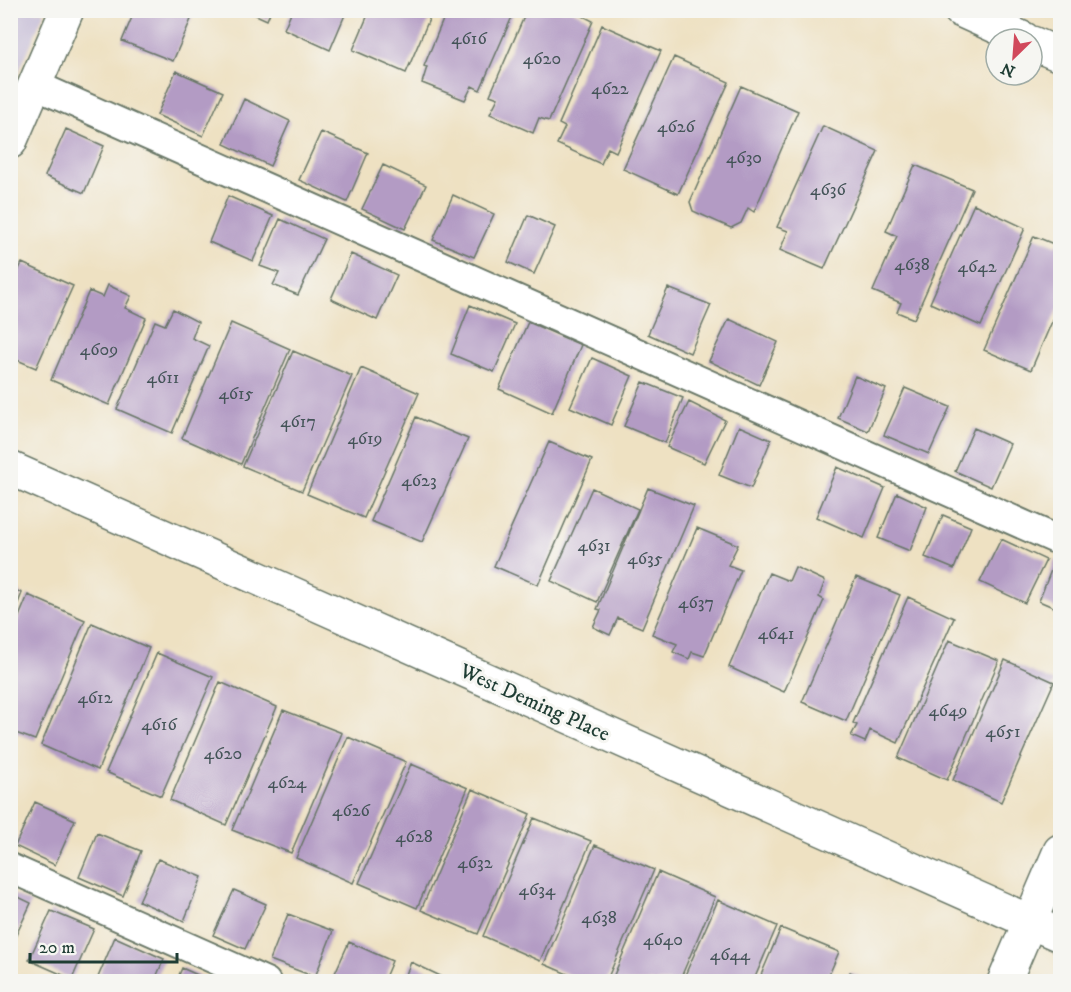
<svg xmlns="http://www.w3.org/2000/svg" width="1071" height="992" font-family="'IM FELL DW Pica',serif">
<style>
.industrial{fill:#c8bfd8}
.building{fill:#b39bc4}
.lines{fill:none;stroke-linecap:round;stroke-linejoin:round}
.service-casing{stroke:#677666;stroke-width:32}
.minor-casing{stroke:#677666;stroke-width:36}
.service{stroke:#fff;stroke-width:28}
.minor{stroke:#fff;stroke-width:33}
.labels{text-anchor:middle;stroke-width:6;stroke-linejoin:round;paint-order:stroke}
.number-label{font-size:18px;fill:#445458}
.street-label{font-size:21px;fill:#1f3d34;stroke:#f6f6f2}
</style>
<rect width="100%" height="100%" fill="#f6f6f2"/>
<filter id="ink" filterUnits="userSpaceOnUse"><feTurbulence type="fractalNoise" baseFrequency=".0167" numOctaves="2"/><feDisplacementMap in="SourceGraphic" scale="12" xChannelSelector="R" yChannelSelector="G"/><feConvolveMatrix kernelMatrix="1 2 1 2 8 2 1 2 1" color-interpolation-filters="sRGB"/></filter>
<filter id="wash" filterUnits="userSpaceOnUse"><feTurbulence type="fractalNoise" baseFrequency=".008" numOctaves="4" result="noise"/><feDisplacementMap in="SourceGraphic" scale="24" xChannelSelector="R" yChannelSelector="G"/><feGaussianBlur stdDeviation="1.35" result="paint"/><feColorMatrix in="noise" values="0 0 0 0 0 0 0 0 0 0 0 0 0 0 0 0 0 1.4 0 .05"/><feComposite in="paint" operator="in"/></filter>
<g filter="url(#wash)">
<rect width="100%" height="100%" fill="#eee1c2"/>
<path class="industrial" d="M11,10L45,11L11,90L10,11Z"/>
<g id="blocks">
<path class="building" d="M135,10H195L173,61L122,41Z
M245,10H271L267,20Z
M292,10H347L330,50L284,29Z
M370,10H433L406,73L353,50Z
M447,10H515L480,90L472,86L465,100L422,83L427,67L424,66Z
M527,10H571L593,21L549,121L539,118L533,133L490,114L498,98L490,95Z
M602,25L661,51L616,152L608,148L601,164L557,144L565,127L559,124Z
M674,57L729,82L678,194L623,169Z
M176,71L223,92L203,136L157,115Z
M741,86L798,111L754,212L748,208L741,223L731,228L693,211L690,202Z
M244,99L290,121L270,166L224,144Z
M823,126L878,151L824,269L780,250L788,231L777,227Z
M66,129L104,146L84,193L45,176Z
M321,132L368,153L347,202L299,180Z
M383,165L426,185L405,229L362,209Z
M915,165L972,189L914,319L897,312L901,303L873,291L897,236L886,231Z
M453,195L494,214L474,257L433,240Z
M228,196L273,216L253,261L209,242Z
M974,204L1025,228L981,326L930,303Z
M528,215L555,227L534,274L508,262Z
M280,219L324,239L298,295L273,285L279,273L260,266Z
M1034,236L1056,245L1060,243V310H1057L1031,370L984,350Z
M351,254L397,275L377,320L331,299Z
M22,263L73,286L36,368L10,357V288Z
M108,285L131,296L125,308L146,318L109,405L51,380L89,291L103,297Z
M668,288L711,305L690,353L648,334Z
M470,305L515,324L494,372L451,354Z
M173,309L198,322L192,338L209,346L172,433L117,409L155,321L165,325Z
M729,319L778,342L759,385L709,361Z
M528,322L581,345L552,413L499,389Z
M231,323L290,349L241,464L182,438Z
M293,351L352,376L302,491L243,466Z
M592,358L632,376L611,425L570,407Z
M361,368L419,393L364,518L307,494Z
M855,376L886,389L868,431L838,418Z
M643,382L683,398L665,443L624,426Z
M905,388L950,407L929,454L884,435Z
M689,402L725,420L704,463L667,447Z
M416,417L468,439L422,542L371,521Z
M739,426L771,440L751,488L719,475Z
M974,428L1010,444L991,487L955,471Z
M549,442L592,460L538,585L494,566Z
M837,467L885,488L864,538L816,517Z
M592,488L638,509L597,602L551,581Z
M648,488L694,506L642,628L618,618L610,635L593,627L601,610L597,609Z
M897,493L927,507L910,551L878,538Z
M943,515L971,527L954,569L925,557Z
M697,528L738,545L728,565L741,570L704,656L692,652L689,659L673,652L677,644L652,634Z
M1001,539L1046,560L1025,603L980,582Z
M1055,560L1060,562V610L1039,601Z
M795,567L825,581L819,597L824,600L784,692L729,667L769,573L789,581Z
M856,577L900,595L846,721L802,702Z
M10,588L22,593L11,621H10Z
M28,595L85,620L35,740L10,731V638Z
M908,597L954,618L898,743L870,730L865,742L851,736L857,725L853,723Z
M92,623L149,648L98,770L41,745Z
M949,640L999,661L947,780L898,758Z
M157,653L213,677L161,796L106,772Z
M1005,660L1054,682L1001,802L953,780Z
M220,682L277,707L226,825L170,800Z
M283,710L342,733L291,853L232,830Z
M348,737L406,762L353,883L296,858Z
M411,764L468,788L417,908L359,883Z
M472,789L530,814L478,934L421,910Z
M35,802L75,820L55,865L15,846Z
M534,818L591,841L540,961L483,936Z
M97,833L141,851L123,896L79,877Z
M595,845L654,870L606,982H586L544,964Z
M158,859L202,877L184,921L139,901Z
M658,872L715,897L679,982H611Z
M234,890L266,904L245,949L213,935Z
M10,893L31,903L10,948Z
M718,900L777,926L753,982H682Z
M51,911L94,929L72,979L29,960Z
M288,914L333,931L315,977L270,960Z
M781,928L839,952L826,982H758Z
M115,937L164,959L154,982H96Z
M349,942L392,961L383,982H331Z
M411,962L453,982H403Z
M182,968L213,982H176Z
M850,972L871,982H846Z"/>
</g>
</g>
<g filter="url(#ink)">
<use href="#blocks" fill-opacity="0" stroke="#677666" stroke-width="1.5"/>
<g class="lines">
<defs>
<path id="service" d="M35,85L1060,541
M10,868L266,982"/>
<path id="minor" d="M960,10L1024,39
M1032,43L1060,55
M10,142L67,10
M10,468L1060,935
M1004,982L1060,851"/>
</defs>
<use href="#service" class="service-casing"/>
<use href="#minor" class="minor-casing"/>
<use href="#service" class="service"/>
<use href="#minor" class="minor"/>
</g>
</g>
<g class="labels">
<g class="number-label">
<text x="469" y="44">4616</text>
<text x="542" y="64">4620</text>
<text x="610" y="94">4622</text>
<text x="676" y="132">4626</text>
<text x="744" y="163">4630</text>
<text x="828" y="195">4636</text>
<text x="912" y="270">4638</text>
<text x="977" y="272">4642</text>
<text x="99" y="355">4609</text>
<text x="163" y="383">4611</text>
<text x="236" y="399">4615</text>
<text x="298" y="427">4617</text>
<text x="365" y="444">4619</text>
<text x="419" y="486">4623</text>
<text x="594" y="551">4631</text>
<text x="645" y="564">4635</text>
<text x="696" y="608">4637</text>
<text x="776" y="639">4641</text>
<text x="95" y="703">4612</text>
<text x="948" y="716">4649</text>
<text x="159" y="730">4616</text>
<text x="1003" y="737">4651</text>
<text x="223" y="759">4620</text>
<text x="287" y="788">4624</text>
<text x="351" y="816">4626</text>
<text x="414" y="842">4628</text>
<text x="475" y="868">4632</text>
<text x="537" y="895">4634</text>
<text x="599" y="923">4638</text>
<text x="663" y="945">4640</text>
<text x="730" y="960">4644</text>
</g>
<g class="street-label">
<text transform="translate(535 702) rotate(24)" y="7">West Deming Place</text>
</g>
</g>
<rect width="1071" height="992" fill="none" stroke="#f6f6f2" stroke-width="36"/>
<g transform="translate(1014 57) rotate(205)"><circle r="28" fill="#f6f6f2" stroke="#a0aca6" stroke-width="1.5"/>
<path d="M0-4.5L10 22L0 15L-10 22Z" fill="#d1495b"/>
<text y="-9" font-size="16" font-weight="bold" text-anchor="middle" fill="#1f3d34">N</text>
</g>
<path d="M30 953v9h147v-9" fill="none" stroke="#1f3d34" stroke-width="3"/>
<text x="39" y="953" font-size="18" fill="#1f3d34" stroke="#f6f6f2" stroke-width="4.5" paint-order="stroke">20 m</text>
</svg>
